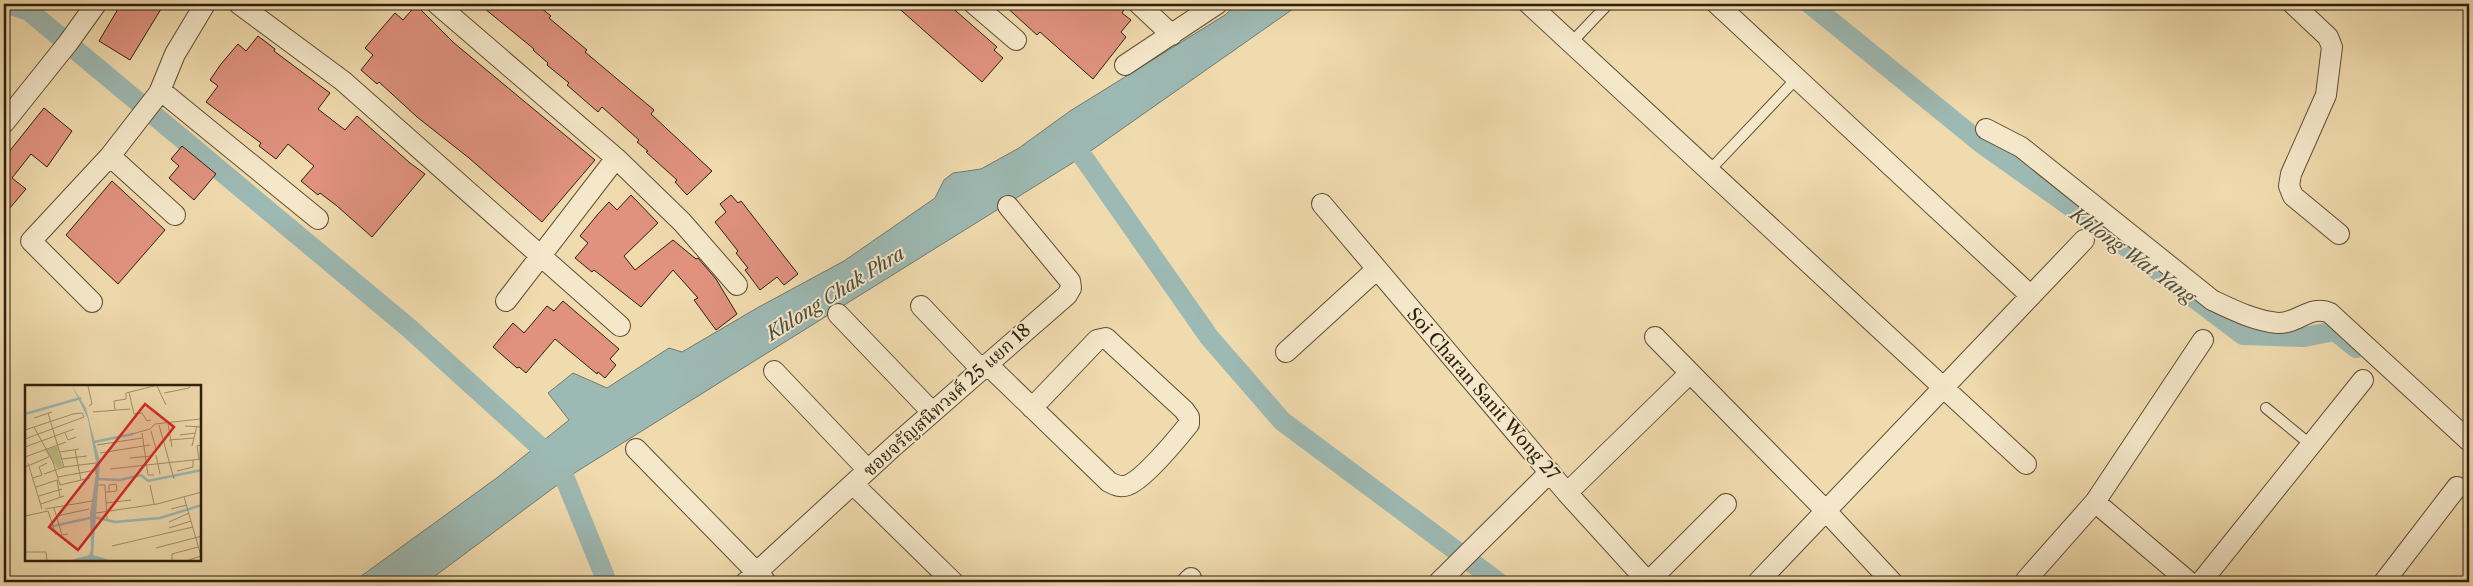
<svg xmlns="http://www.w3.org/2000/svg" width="2473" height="586" font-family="'Libre Caslon Text','Noto Serif Thai',serif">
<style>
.water{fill:#9db9b3;stroke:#707b70}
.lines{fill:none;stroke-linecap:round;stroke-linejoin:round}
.canal{stroke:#9db9b3;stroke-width:20}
.building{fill:#e0927f;stroke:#2d1f0b}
.service-casing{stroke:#5e4e34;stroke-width:12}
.minor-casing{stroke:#5e4e34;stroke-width:22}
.service{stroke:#f5e8ca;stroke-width:10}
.minor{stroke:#f5e8ca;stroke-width:20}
.labels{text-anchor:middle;stroke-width:4;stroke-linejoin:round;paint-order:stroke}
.street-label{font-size:18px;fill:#2d1f0b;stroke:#f5e8ca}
.water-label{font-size:19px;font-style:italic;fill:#4f4d3d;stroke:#f5e8ca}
.inset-river{fill:none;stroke:#9db9b3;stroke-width:2.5}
.inset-road{fill:none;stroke:#a2906d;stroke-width:1}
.view{fill:#d62828;fill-opacity:0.15;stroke:#d62828;stroke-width:2.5}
.inset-edge{fill:none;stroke:#2d1f0b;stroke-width:2.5}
</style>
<rect width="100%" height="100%" fill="#f0dbae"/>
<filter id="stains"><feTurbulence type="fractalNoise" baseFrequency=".004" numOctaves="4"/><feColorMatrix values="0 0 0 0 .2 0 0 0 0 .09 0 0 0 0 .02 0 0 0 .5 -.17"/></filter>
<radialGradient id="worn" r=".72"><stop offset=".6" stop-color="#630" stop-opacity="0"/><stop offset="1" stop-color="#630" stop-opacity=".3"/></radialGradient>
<path class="water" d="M1236,4H1300L1082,157L568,477L427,582H353L498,477L569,420L548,393L573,373L607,388L669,348L682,352L757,308L844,261L935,198L944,180L953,173L981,169L1019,148L1070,111L1225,15Z"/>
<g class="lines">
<path class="canal" d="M8,4L29,11L409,328L559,464L607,582
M1810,4L1981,143L2116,239L2243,335L2304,337L2335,331L2356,348
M1074,144L1209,337L1282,421L1498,582"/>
</g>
<path class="building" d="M121,4H164L130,60L99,41Z
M479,4H536L551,16L549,18L587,50L585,52L654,110L651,114L712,171L687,195L675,182L677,180L646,152L648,151L637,142L639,140L602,107L598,112L567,85L569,83L547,65L548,63L533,50L534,49Z
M894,4H948L997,47L994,50L1003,58L982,82Z
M1003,4H1127L1122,13L1131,20L1121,32L1126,37L1093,79L1040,32L1037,35Z
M416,5L454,43L595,160L542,222L469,158L417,117L379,82L377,84L361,70L373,55L365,48L382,28L395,13L403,20Z
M258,36L275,49L274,51L330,93L318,109L345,130L357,116L410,163L425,174L372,237L337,206L320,193L318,195L301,181L314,166L288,144L276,159L259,146L261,143L206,102L218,86L210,80L221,64L238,44L246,51Z
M44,108L72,131L47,167L31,154L12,178L26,189L4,215V158Z
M182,146L216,174L194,200L169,178L179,166L171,159Z
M112,181L165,230L118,284L66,235Z
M631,195L658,223L624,256L635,270L673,240L696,259L698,258L716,279L737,314L716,330L694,300L698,298L673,270L641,307L594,270L592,272L575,258L588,243L580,236L598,214L609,202L617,210Z
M731,195L738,203L741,201L798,274L784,285L777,277L760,290L745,270L748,268L736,253L738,251L715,222L726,212L720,204Z
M563,301L619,349L610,359L616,365L605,378L598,372L597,374L555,339L526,373L519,367L517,368L493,347L513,323L524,333L547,306L554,311Z"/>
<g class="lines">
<defs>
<path id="service" d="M1571,43L1608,4
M1709,171L1796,79
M2266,408L2311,445"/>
<path id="minor" d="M239,4L343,81L620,326
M437,4L616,158L682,222L737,285
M974,4L1016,40
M1139,4L1172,35
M1529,4L2026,464
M1717,4L2031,296
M2293,4L2328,37L2332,47L2326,95L2291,174L2289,186L2293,196L2339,234
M1125,65L1217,4
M160,90L318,219
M4,123L68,43L96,4
M1986,129L2021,147L2212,300C2233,310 2255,321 2278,323C2297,324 2311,304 2330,313L2469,441
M110,156L175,215
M1322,204L1567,493L1648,582
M506,301L616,158
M92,302L31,241L110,156L159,93L175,54L205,4
M921,306L981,369
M838,314L932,412
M1655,337L1825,510L1892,582
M1286,352L1377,269
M987,364L1109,482C1115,485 1121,488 1128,485C1144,479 1177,439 1189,424V417L1184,410L1106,338L1097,340L1032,408
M774,371L868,470
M636,449L765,581
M853,484L953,582
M1567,493L1689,374
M2095,502L2189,582
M2026,580L2095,502L2203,340
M746,582L894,446L1067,295L1071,288L1070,281L1008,206
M1187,582L1191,578
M1439,582L1550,472
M1648,582L1726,504
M1758,582L2084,240
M2201,582L2363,380
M2384,582L2457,487"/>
</defs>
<use href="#service" class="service-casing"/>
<use href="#minor" class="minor-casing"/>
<use href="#service" class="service"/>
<use href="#minor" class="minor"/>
</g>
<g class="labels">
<g class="street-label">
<text transform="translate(1483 394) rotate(49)" y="6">Soi Charan Sanit Wong 27</text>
<text transform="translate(947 400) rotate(-42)" y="6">ซอยจรัญสนิทวงศ์ 25 แยก 18</text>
</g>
<g class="water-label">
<text transform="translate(2133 255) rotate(36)" y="7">Khlong Wat Yang</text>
<text transform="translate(835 293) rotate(-32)" y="7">Khlong Chak Phra</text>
</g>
</g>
<g transform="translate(25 385)">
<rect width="176" height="176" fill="#f0dbae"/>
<path d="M32,61L38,82L32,83L20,65Z" fill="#c0be85"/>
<path d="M47,1L61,23L75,77L68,170L88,176H43L64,170L66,165L65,128L72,82L63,34Z" fill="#9db9b3"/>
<path class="inset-river" d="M0,29L56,13M69,57L108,49M73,94L95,95L116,90L123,96L177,85M24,142L69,132L90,137L135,133L177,120"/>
<path class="inset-road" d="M63,1L67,19L64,21M132,1L141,20M104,7L109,29L117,28L122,36L126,35M139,8L164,3L165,1M90,25L89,16L101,14V8L129,1M68,27L105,24M23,28L39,82M9,33L27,27M143,39L147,62M134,40L149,94M160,41L177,42M9,42L28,77L35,100L65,93M0,45L48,29L57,28L59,32L0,54M126,46L131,64M40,48L43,55L51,52M117,48L123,90H129M107,49L125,44L130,39L175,34M155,50L170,48M144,55L169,53M72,60L117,53M167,61L172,41M0,62L49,44M50,65L56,95M35,67L54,64M75,68L125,60M131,70L135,89M0,72L41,57M105,73L126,71M37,74L62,71M174,74L172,61L177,60M3,78L17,124M0,82L24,72M85,84L177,74M152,86L168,82V75M19,89L39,82L71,78V89M33,92L71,85M8,93L17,90L14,82L22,78M73,100H80L82,134M125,100L129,119M11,102L32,95L35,112M80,107H84L91,106L92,105L91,99L84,100V107M14,111L37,104M159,112L176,171L161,176M81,118L106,115M16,119L39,111M29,123L37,150L43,149M20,124L67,116M146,124L162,120M71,128L132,119L177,107M0,131L23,126L31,150M32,131L64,124M144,137L164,128M144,143L166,136M87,161L168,142M131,163L177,151M0,167H21L22,176M147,176V169L173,162"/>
<path class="view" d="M120,19L149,42L53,165L24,142Z"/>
<rect width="176" height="176" class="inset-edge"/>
</g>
<rect width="2473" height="586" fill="none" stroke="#f0dbae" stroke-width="20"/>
<rect x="5" y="5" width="2463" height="576" fill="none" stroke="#2d1f0b" stroke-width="2.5"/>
<rect x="10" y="10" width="2453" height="566" fill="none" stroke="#2d1f0b"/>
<rect width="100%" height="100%" filter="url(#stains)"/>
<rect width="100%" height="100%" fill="url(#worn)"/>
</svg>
